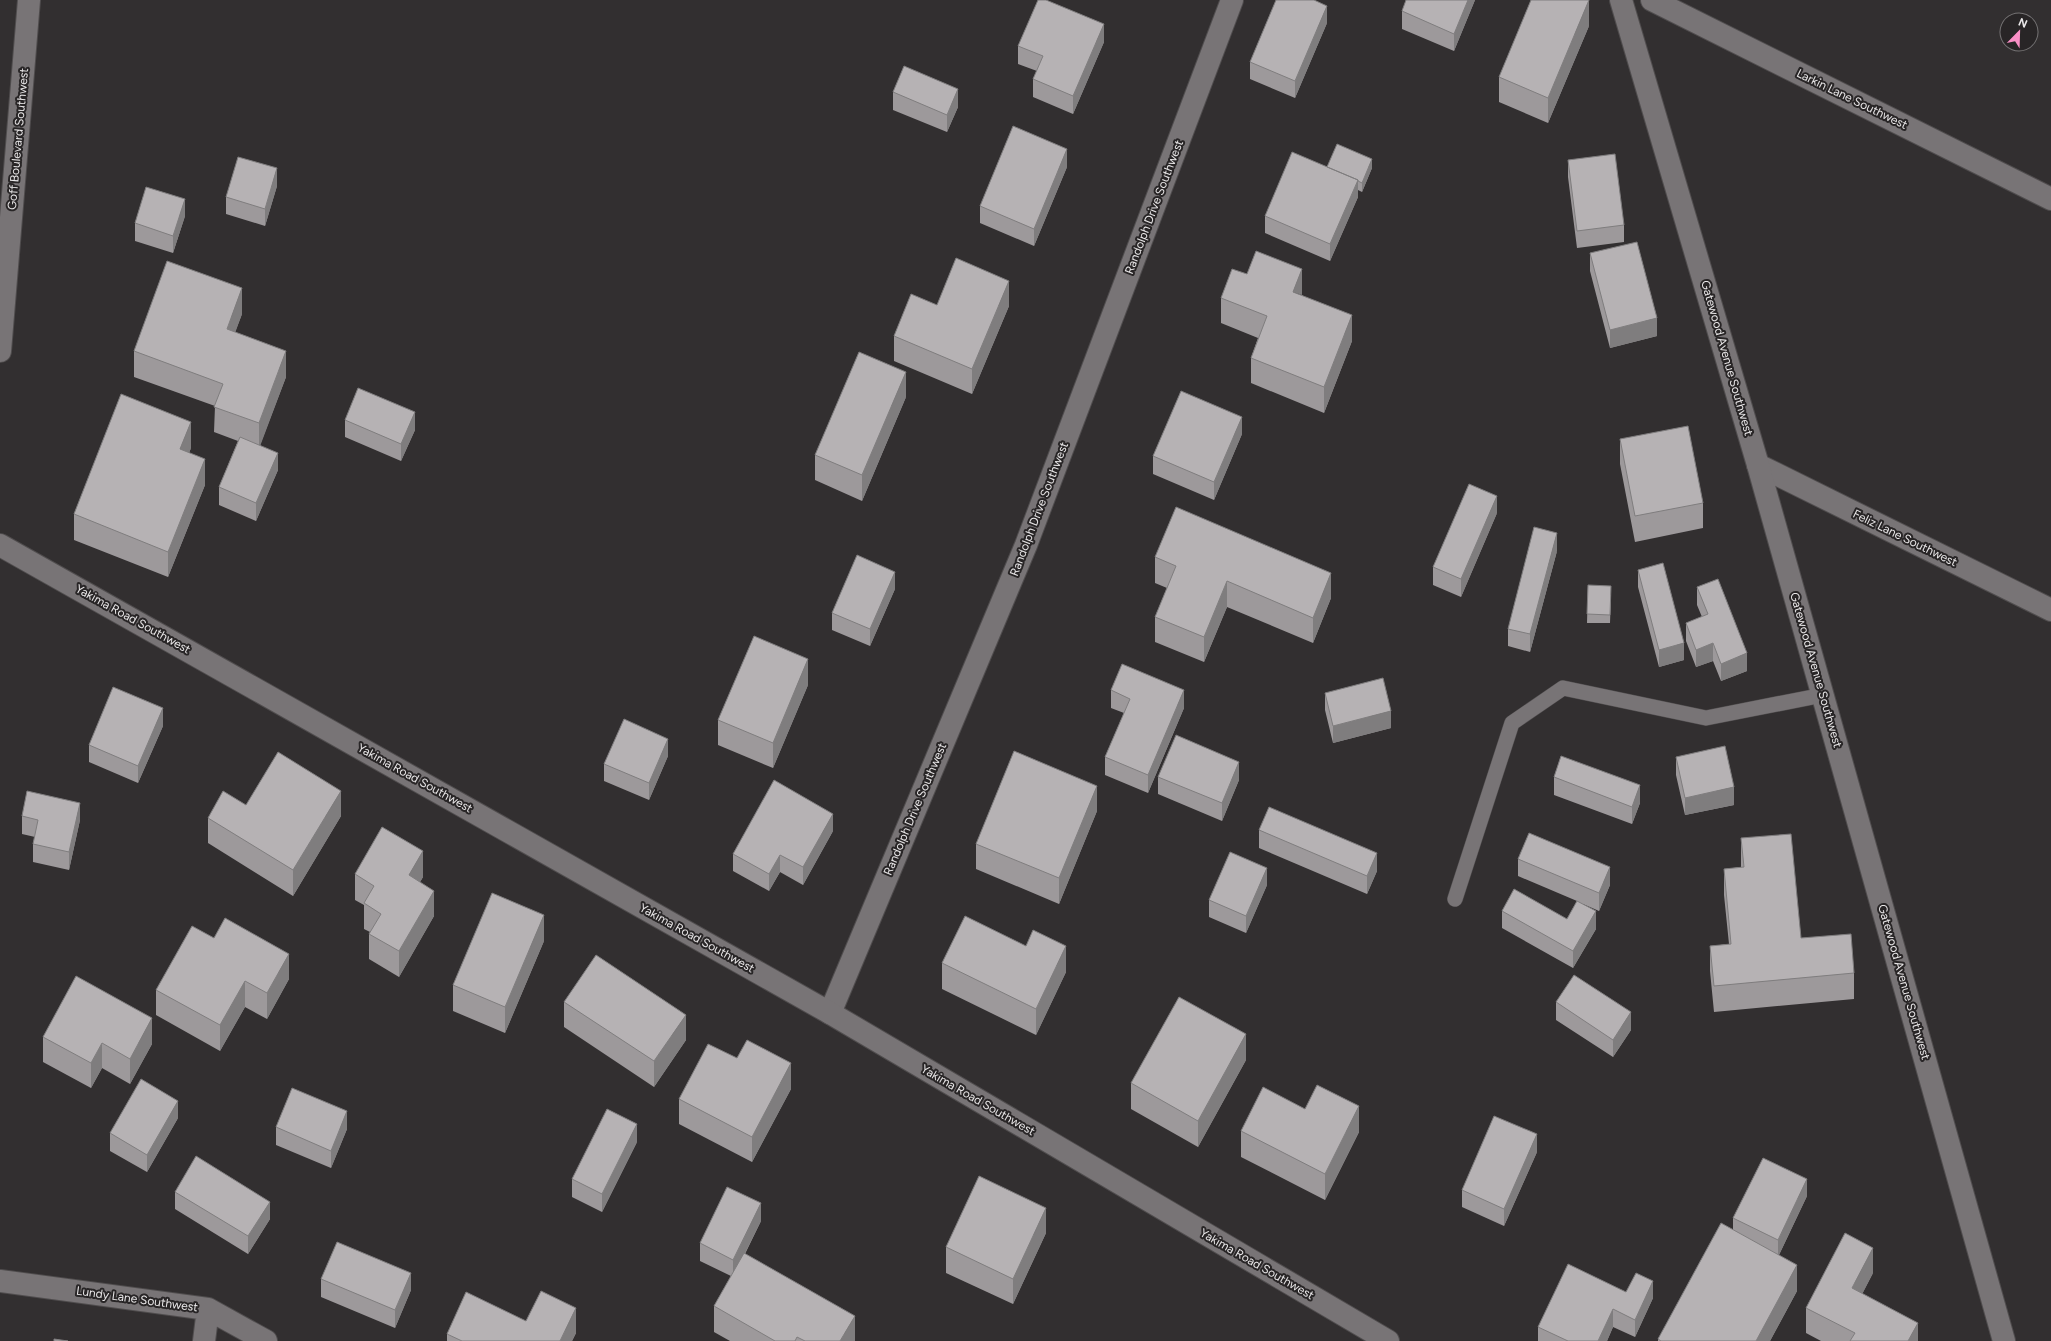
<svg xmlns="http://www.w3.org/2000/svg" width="2051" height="1341" font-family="Figtree,sans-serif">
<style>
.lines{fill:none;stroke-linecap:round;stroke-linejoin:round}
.lane-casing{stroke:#504d4e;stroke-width:16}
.street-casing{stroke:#504d4e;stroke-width:24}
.secondary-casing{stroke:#504d4e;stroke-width:24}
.lane{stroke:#787476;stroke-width:15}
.street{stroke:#787476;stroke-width:22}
.secondary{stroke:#787476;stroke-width:22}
.wall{fill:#9d999b}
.shaded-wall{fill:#7f7d7e}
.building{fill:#b6b2b4;stroke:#7f7d7e}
.labels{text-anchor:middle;stroke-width:4;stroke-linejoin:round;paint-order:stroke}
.street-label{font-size:12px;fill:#e9e7e8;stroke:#282526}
</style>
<rect width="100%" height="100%" fill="#322f30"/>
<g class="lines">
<defs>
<path id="lane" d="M1455,899L1512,723L1563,688L1706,718L1823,695"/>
<path id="street" d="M1652,0L2051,199
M1758,465L2051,610
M830,1013L1026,545L1232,0
M0,1281L208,1309L266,1341
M204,1341L208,1309"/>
<path id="secondary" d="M1621,0L1758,465L2004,1341
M0,351L29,0
M0,545L830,1013L1388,1341"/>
</defs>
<use href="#lane" class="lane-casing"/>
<use href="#street" class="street-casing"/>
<use href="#secondary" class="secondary-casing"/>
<use href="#lane" class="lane"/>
<use href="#street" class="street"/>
<use href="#secondary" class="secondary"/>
</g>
<path class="wall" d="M1475,0L1454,51L1402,29V11Z
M1327,23L1295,98L1250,79V62Z
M1589,26L1548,123L1499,102V77Z
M1104,42L1073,114L1033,97V79L1037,71L1018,64V46Z
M893,92L958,107L947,132L893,110Z
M1568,160L1624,225V242L1577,248L1568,177Z
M1067,167L1034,246L980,223V206Z
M1327,167L1372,168L1362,192L1358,190V197L1330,261L1265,233V216Z
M277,186L265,226L226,214V197Z
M185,216L173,253L135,241V223Z
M1590,253L1657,336L1610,348L1590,271Z
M1302,295L1352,341L1324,413L1251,383V358L1258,338L1221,323V298Z
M937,305L1009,306L972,394L894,361V336Z
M242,314L235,332L286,377L260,445L278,470L256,521L219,505V487L238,441L214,432L215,406L134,377V351Z
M906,397L862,501L815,480V455Z
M345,420L415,430L401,461L345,437Z
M1242,434L1214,500L1153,474V456Z
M1620,439L1703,503V528L1635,542L1620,464Z
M191,448L189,453L205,485L168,577L74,540V514Z
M1497,513L1461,597L1433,585V567Z
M1557,551L1530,652L1508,646V629Z
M1155,557L1331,598L1313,643L1227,607L1204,662L1155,642V617L1167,588L1155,583Z
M1638,570L1684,660L1659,667L1638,587Z
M1588,585L1611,595L1610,623H1587Z
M1697,587L1747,671L1721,681L1713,661L1696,667L1686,641V623L1702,617L1697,605Z
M895,589L870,646L832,630V613Z
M808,685L773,768L718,745V720Z
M1111,690L1184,708L1148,793L1105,775V757L1124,713L1111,708Z
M1325,693L1391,728L1333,743L1325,710Z
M163,726L138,783L89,762V745Z
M668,756L649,800L604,781V764Z
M1676,757L1734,805L1685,815L1676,775Z
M1158,777L1239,780L1222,821L1158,794Z
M1554,777L1640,803L1632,824L1554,795Z
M1097,811L1059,904L976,869V844Z
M22,816L80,820L69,870L33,862V844L35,837L22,834Z
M341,816L293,896L208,843V818Z
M1259,830L1377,871L1367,894L1259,848Z
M833,831L803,885L780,872L769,891L733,871V854Z
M1741,838L1801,938L1854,973V999L1714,1012L1710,971V946L1729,944L1724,895V869L1741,867Z
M1518,859L1610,885L1599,911L1583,904L1596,929L1573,968L1502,928V911L1567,919L1577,901L1518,876Z
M355,874L423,877L420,882L434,916L399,977L369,959V934L370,932L364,929V905L355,900Z
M1267,885L1246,933L1209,917V900Z
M214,938L289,979L267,1019L245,1007L220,1051L156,1015V990Z
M544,941L505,1033L453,1011V985Z
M1026,946L1066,972L1036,1035L942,989V963Z
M564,1002L686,1040L654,1087L564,1027Z
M1556,1002L1631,1030L1613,1057L1556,1020Z
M43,1037L152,1044L130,1084L102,1068L91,1088L43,1062Z
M737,1058L791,1089L752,1162L679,1124V1099Z
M1246,1060L1198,1147L1131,1109V1083Z
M178,1118L147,1172L110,1151V1133Z
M276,1127L347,1129L331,1168L276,1145Z
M1241,1131L1359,1132L1325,1200L1241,1157Z
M637,1142L602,1212L572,1197V1179Z
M1537,1152L1504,1226L1462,1207V1190Z
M175,1192L270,1219L248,1254L175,1209Z
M1807,1196L1779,1255L1797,1291L1770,1341H1658V1339L1733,1230V1218Z
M761,1221L745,1254L855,1341H730L714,1332V1306L731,1276L700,1261V1243Z
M1046,1233L1013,1304L946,1273V1247Z
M1873,1273L1862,1294L1918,1341H1821L1806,1333V1308Z
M321,1279L411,1290L395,1328L321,1297Z
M1626,1292L1653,1298L1635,1337L1613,1327L1607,1341H1538V1327Z
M526,1321L576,1333L572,1341H447V1334Z"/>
<path class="shaded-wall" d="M1468,0H1475L1454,51V34Z
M1589,0V26L1548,123V98Z
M1327,6V23L1295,98V81Z
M1104,24V42L1073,114V96Z
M958,89V107L947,132V115Z
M1067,149V167L1034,246V229Z
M1372,159V168L1362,192V183Z
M277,168V186L265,226V209Z
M1358,180V197L1330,261V244Z
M185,199V216L173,253V236Z
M1302,269V295L1293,292Z
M1009,281V306L972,394V369Z
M242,288V314L227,355V329Z
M1352,315V341L1324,413V387Z
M1657,318V336L1610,348V330Z
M286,351V377L259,449V423Z
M906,372V397L862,501V475Z
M415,412V430L401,461V444Z
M1242,417V434L1214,500V482Z
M191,422V448L180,475V449Z
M278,453V470L256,521V503Z
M205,459V485L168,577V552Z
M1497,496V513L1461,597V579Z
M1557,533V551L1530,652V634Z
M895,572V589L870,646V629Z
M1331,573V598L1313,643V618Z
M1227,581V607L1204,662V637Z
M1684,643V660L1659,667V650Z
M1713,643V661L1696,667V650Z
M1747,653V671L1721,681V664Z
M808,659V685L773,768V743Z
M1184,690V708L1148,793V775Z
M163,708V726L138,783V766Z
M1391,711V728L1333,743V726Z
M668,739V756L649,800V783Z
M1239,762V780L1222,821V803Z
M1640,785V803L1632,824V807Z
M1097,786V811L1059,904V878Z
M1734,787V805L1685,815V798Z
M341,791V816L293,896V870Z
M80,803V820L69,870V852Z
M833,814V831L803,885V867Z
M423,851V877L409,901V875Z
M1377,853V871L1367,894V876Z
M780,855V872L769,891V874Z
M1610,867V885L1599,911V893Z
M1267,868V885L1246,933V916Z
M434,891V916L399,977V951Z
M1596,911V929L1573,968V951Z
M544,915V941L505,1033V1007Z
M1066,946V972L1036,1035V1009Z
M289,954V979L267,1019V993Z
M245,981V1007L220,1051V1025Z
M1631,1012V1030L1613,1057V1040Z
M686,1015V1040L654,1087V1061Z
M152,1018V1044L130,1084V1059Z
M1246,1034V1060L1198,1147V1121Z
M102,1043V1068L91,1088V1063Z
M791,1063V1089L752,1162V1137Z
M178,1101V1118L147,1172V1155Z
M1359,1106V1132L1325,1200V1174Z
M347,1111V1129L331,1168V1151Z
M637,1124V1142L602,1212V1194Z
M1537,1134V1152L1504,1226V1209Z
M1807,1179V1196L1778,1257V1240Z
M270,1202V1219L248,1254V1236Z
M761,1203V1221L733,1277V1260Z
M1046,1208V1233L1013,1304V1279Z
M1873,1248V1273L1852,1314V1288Z
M1797,1265V1291L1770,1341H1756Z
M411,1273V1290L395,1328V1310Z
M1653,1281V1298L1635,1337V1320Z
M576,1308V1333L572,1341H560Z
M1613,1309V1327L1607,1341H1598Z
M855,1316V1341H840Z
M1918,1323V1341H1908Z"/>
<path class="building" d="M1038,0H1046L1104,24L1073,96L1033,79L1043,56L1018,46Z
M1276,0H1314L1327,6L1295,81L1250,62Z
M1406,0H1468L1454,34L1402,11Z
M1531,0H1589L1548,98L1499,77Z
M904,66L958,89L947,115L893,92Z
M1013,126L1067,149L1034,229L980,206Z
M1337,144L1372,159L1362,183L1358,181V180L1327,167Z
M1292,152L1358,180L1330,244L1265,216Z
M1615,154L1624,225L1577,231L1568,160Z
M238,157L277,168L265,209L226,197Z
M146,187L185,199L173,236L135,223Z
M1637,242L1657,318L1610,330L1590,253Z
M1256,251L1302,269L1293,292L1352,315L1324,387L1251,358L1267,316L1221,298L1232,269L1247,274Z
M956,258L1009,281L972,369L894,336L911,294L937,305Z
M167,261L242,288L227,329L286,351L259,423L214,407L223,384L134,351Z
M859,352L906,372L862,475L815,455Z
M358,388L415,412L401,444L345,420Z
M1181,391L1242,417L1214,482L1153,456Z
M121,394L191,422L180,449L205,459L168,552L74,514Z
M1688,426L1703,503L1635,516L1620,439Z
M240,437L278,453L256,503L219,487Z
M1469,484L1497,496L1461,579L1433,567Z
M1176,507L1331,573L1313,618L1227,581L1204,637L1155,617L1176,566L1155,557Z
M1534,527L1557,533L1530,634L1508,629Z
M857,555L895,572L870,629L832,613Z
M1663,563L1684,643L1659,650L1638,570Z
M1718,579L1747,653L1721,664L1713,643L1696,650L1686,623L1708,614L1697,587Z
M1588,585L1611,586L1610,615L1587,614Z
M754,636L808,659L773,743L718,720Z
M1122,664L1184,690L1148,775L1105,757L1130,699L1111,690Z
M1383,678L1391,711L1333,726L1325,693Z
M113,687L163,708L138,766L89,745Z
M624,719L668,739L649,783L604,764Z
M1176,735L1239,762L1222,803L1158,777Z
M1725,746L1734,787L1685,798L1676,757Z
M1014,751L1097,786L1059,878L976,844Z
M278,752L341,791L293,870L208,818L223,791L246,805Z
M1561,756L1640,785L1632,807L1554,777Z
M774,780L833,814L803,867L780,855L769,874L733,854Z
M27,791L80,803L69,852L33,844L38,820L22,816Z
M1269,807L1377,853L1367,876L1259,830Z
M382,827L423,851L409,875L434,891L399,951L369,934L381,914L364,903L374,886L355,874Z
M1529,833L1610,867L1599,893L1518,859Z
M1791,834L1801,938L1851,934L1854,973L1714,986L1710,946L1731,944L1724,869L1744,867L1741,838Z
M1230,852L1267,868L1246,916L1209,900Z
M1514,889L1567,919L1577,901L1596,911L1573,951L1502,911Z
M492,893L544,915L505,1007L453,985Z
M965,916L1026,946L1033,930L1066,946L1036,1009L942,963Z
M225,918L289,954L267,993L245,981L220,1025L156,990L192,926L214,938Z
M596,955L686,1015L654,1061L564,1002Z
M1574,975L1631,1012L1613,1040L1556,1002Z
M76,976L152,1018L130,1059L102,1043L91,1063L43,1037Z
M1179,997L1246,1034L1198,1121L1131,1083Z
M747,1040L791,1063L752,1137L679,1099L708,1044L737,1058Z
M141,1079L178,1101L147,1155L110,1133Z
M1317,1085L1359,1106L1325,1174L1241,1131L1263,1087L1305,1109Z
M292,1088L347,1111L331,1151L276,1127Z
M607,1109L637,1124L602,1194L572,1179Z
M1494,1116L1537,1134L1504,1209L1462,1190Z
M196,1156L270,1202L248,1236L175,1192Z
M1763,1158L1807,1179L1778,1240L1733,1218Z
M979,1176L1046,1208L1013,1279L946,1247Z
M727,1187L761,1203L733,1260L700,1243Z
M1721,1223L1797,1265L1756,1341H1661L1658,1339Z
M1845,1233L1873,1248L1852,1288L1918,1323L1908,1341H1850L1855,1333L1806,1308Z
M337,1242L411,1273L395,1310L321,1279Z
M744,1253L855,1316L840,1341H805L797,1337L795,1341H775L714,1306Z
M1568,1264L1626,1292L1636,1273L1653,1281L1635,1320L1613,1309L1598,1341H1568L1538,1327Z
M541,1291L576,1308L560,1341H462L447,1334L466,1292L526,1321Z
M54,1339L68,1341H54Z"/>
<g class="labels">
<g class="street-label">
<text transform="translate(1852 99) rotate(26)" y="4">Larkin Lane Southwest</text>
<text transform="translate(18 139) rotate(-85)" y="4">Goff Boulevard Southwest</text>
<text transform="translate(1154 207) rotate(-69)" y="4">Randolph Drive Southwest</text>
<text transform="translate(1727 358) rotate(74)" y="4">Gatewood Avenue Southwest</text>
<text transform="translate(1039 509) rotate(-69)" y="4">Randolph Drive Southwest</text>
<text transform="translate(1905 538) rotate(26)" y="4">Feliz Lane Southwest</text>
<text transform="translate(133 619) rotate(29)" y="4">Yakima Road Southwest</text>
<text transform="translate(1816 670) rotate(74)" y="4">Gatewood Avenue Southwest</text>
<text transform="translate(415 778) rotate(29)" y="4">Yakima Road Southwest</text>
<text transform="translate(915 809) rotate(-67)" y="4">Randolph Drive Southwest</text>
<text transform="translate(697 938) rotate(29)" y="4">Yakima Road Southwest</text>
<text transform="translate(1904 982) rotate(74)" y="4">Gatewood Avenue Southwest</text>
<text transform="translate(978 1100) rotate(30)" y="4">Yakima Road Southwest</text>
<text transform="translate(1257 1264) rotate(30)" y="4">Yakima Road Southwest</text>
<text transform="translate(137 1299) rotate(8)" y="4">Lundy Lane Southwest</text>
</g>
</g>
<g transform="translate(2019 32) rotate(23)"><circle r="19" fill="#282526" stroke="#757374"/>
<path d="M0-3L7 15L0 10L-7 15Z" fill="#fa8fc6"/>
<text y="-6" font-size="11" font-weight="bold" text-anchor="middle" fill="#e9e7e8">N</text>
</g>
</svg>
